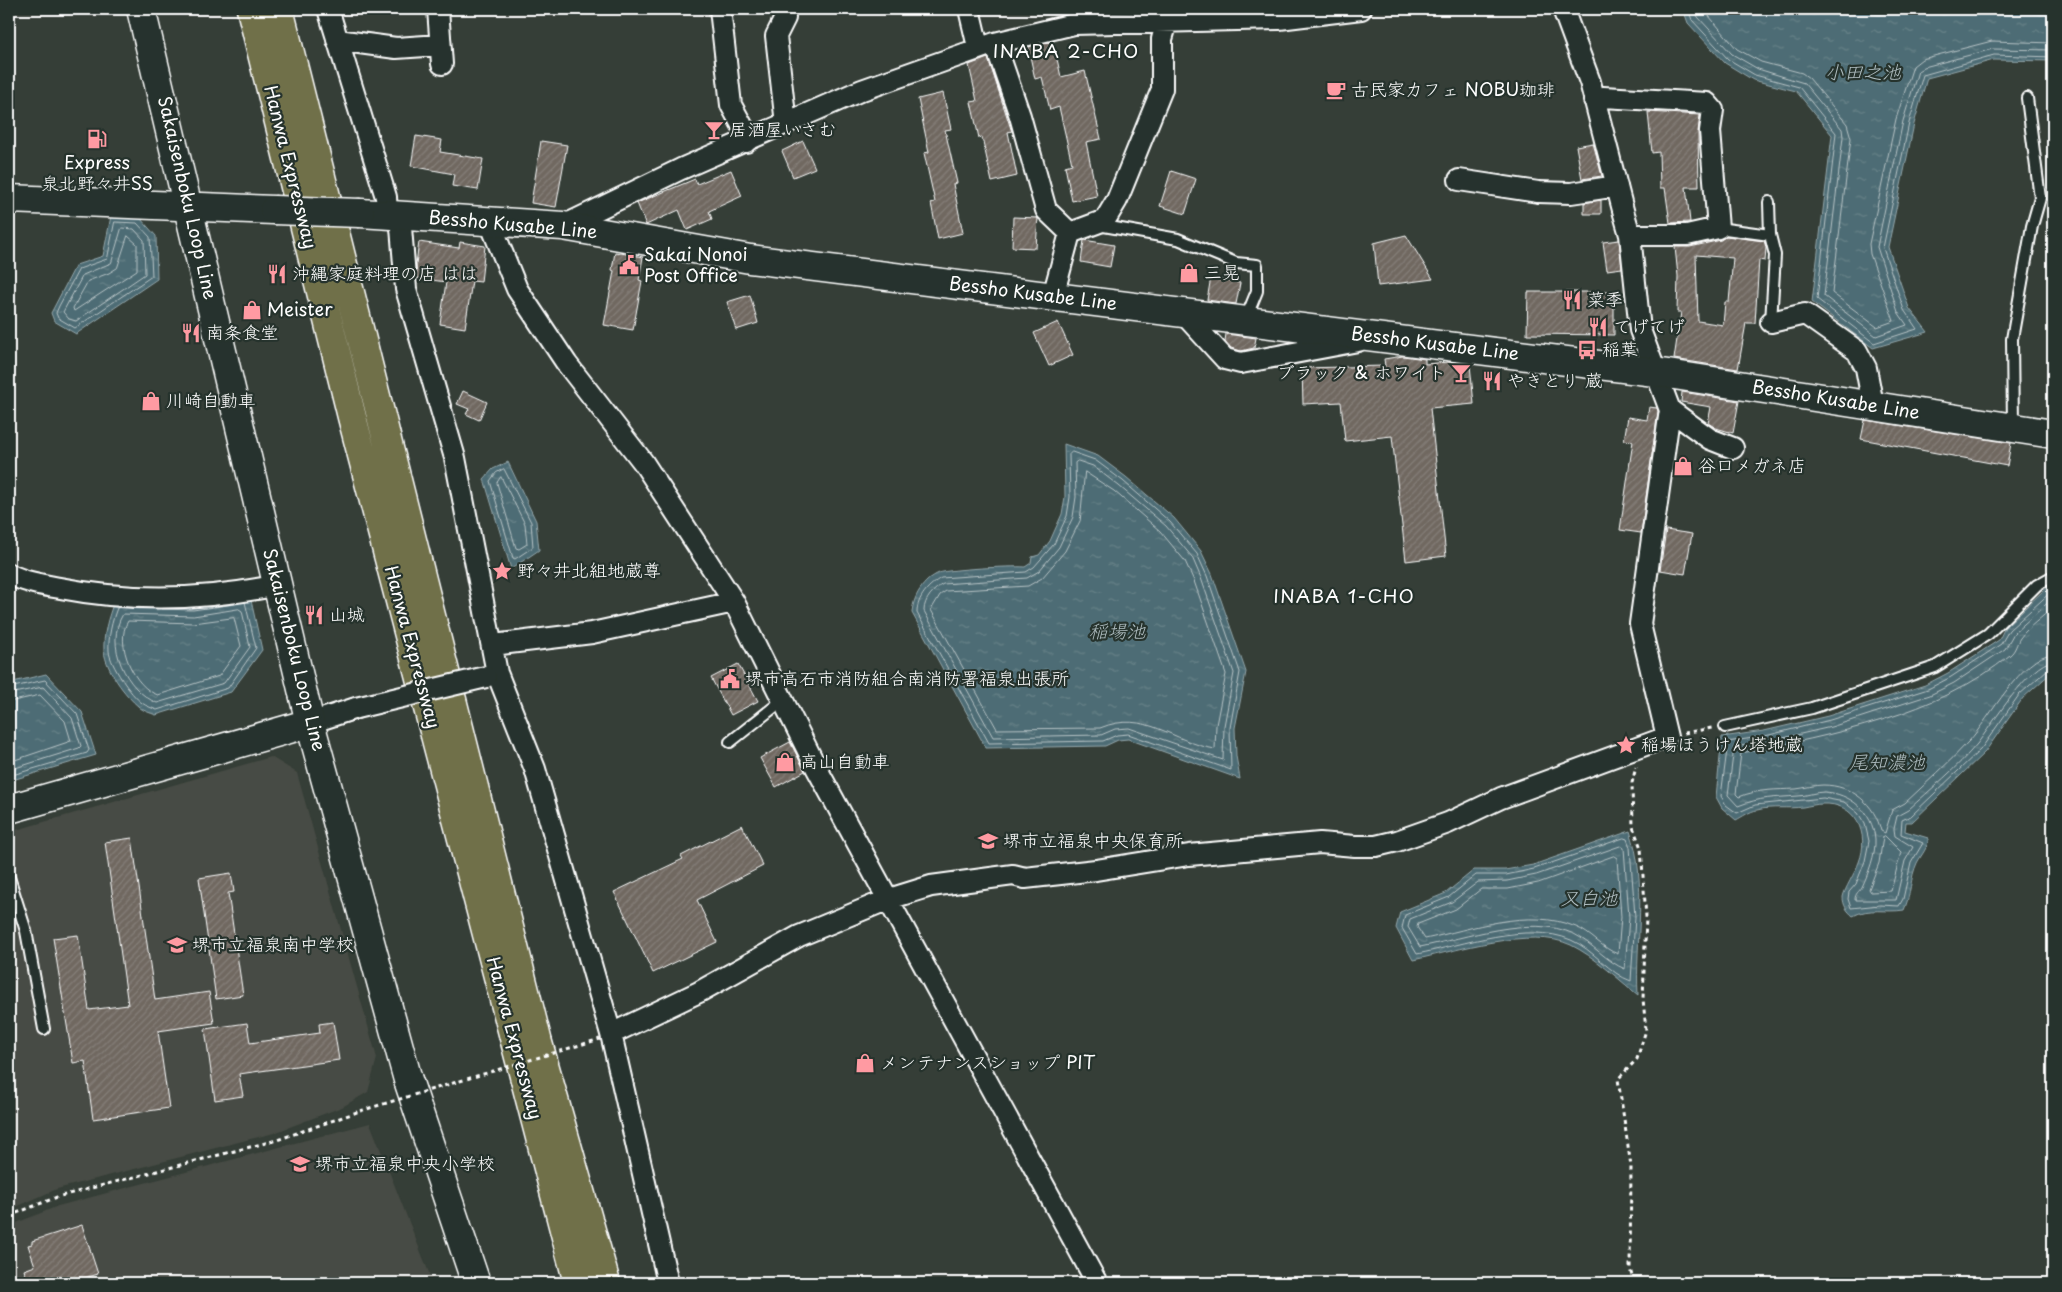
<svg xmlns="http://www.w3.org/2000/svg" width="2062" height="1292" font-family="'Playpen Sans','Klee One',sans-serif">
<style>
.built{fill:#474b44}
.water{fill:url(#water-ripples);stroke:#94a7ac}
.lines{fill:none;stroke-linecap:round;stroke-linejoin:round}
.shore{stroke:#b8c4c7;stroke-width:1}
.building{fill:url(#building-hatch);stroke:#fff;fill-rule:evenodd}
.lane-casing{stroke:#fff;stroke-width:14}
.street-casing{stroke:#fff;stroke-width:24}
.secondary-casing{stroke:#fff;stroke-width:31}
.highway-casing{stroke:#fff;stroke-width:31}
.path{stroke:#fff;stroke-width:3;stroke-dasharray:4 4;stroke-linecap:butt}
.lane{stroke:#26332d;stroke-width:10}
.street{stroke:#26332d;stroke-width:20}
.secondary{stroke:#26332d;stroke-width:28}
.highway{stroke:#70704a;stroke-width:28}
.street-bridge-casing{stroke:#fff;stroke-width:24;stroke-linecap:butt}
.secondary-bridge-casing{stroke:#fff;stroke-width:31;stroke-linecap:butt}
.path-bridge{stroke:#fff;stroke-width:3;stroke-dasharray:4 4;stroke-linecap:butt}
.street-bridge{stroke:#26332d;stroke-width:20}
.secondary-bridge{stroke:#26332d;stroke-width:28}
.labels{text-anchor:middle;stroke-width:4.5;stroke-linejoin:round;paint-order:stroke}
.poi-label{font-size:18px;fill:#fff;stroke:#26332d;text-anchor:start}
.street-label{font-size:18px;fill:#fff;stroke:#26332d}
.neighbourhood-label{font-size:19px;letter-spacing:1px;fill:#fff;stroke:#26332d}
.water-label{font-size:19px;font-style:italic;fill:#afbdc0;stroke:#26332d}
</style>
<defs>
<pattern id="water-ripples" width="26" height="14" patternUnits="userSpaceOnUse" patternTransform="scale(1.25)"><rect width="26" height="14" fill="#4d6c74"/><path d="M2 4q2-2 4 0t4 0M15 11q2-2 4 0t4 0" fill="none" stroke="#688289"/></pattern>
<pattern id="building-hatch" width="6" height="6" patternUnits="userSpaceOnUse" patternTransform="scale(1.25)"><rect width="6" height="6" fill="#706861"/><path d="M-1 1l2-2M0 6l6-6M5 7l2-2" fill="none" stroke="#857f79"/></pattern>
</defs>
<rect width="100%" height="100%" fill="#353e37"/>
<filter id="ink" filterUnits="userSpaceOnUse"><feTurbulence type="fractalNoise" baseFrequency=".02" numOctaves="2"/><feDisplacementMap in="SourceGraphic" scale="10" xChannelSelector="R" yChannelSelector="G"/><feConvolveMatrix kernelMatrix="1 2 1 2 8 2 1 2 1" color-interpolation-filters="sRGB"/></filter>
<g filter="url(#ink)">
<path class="built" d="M271,757L297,773L377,1058L368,1092L342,1107L274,1133L57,1189L9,1210V832Z
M370,1123L433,1283H9V1226L58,1206Z"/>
<path class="water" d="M1683,9H2053V61L1994,60L1927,78L1914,124L1888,247L1909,308L1928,332L1873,348L1812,302L1832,135L1796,91L1753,80L1725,63L1688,23Z
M111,216L140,218L156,236L157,279L76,334L54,321L51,313L76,265L103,256Z
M1064,444L1098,456L1126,477L1174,518L1201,551L1212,574L1246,672L1235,728L1236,756L1240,779L1128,739L1118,740L1105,746L986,748L912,613C913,597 923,580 939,573C950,569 1011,566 1025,567L1031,563L1032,557L1039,555L1050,541L1062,514L1065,497Z
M508,462L536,521L539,550L511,569L484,479L493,469Z
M2053,584V671L2023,698L1985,752L1912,822H1906L1905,831L1928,838C1929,847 1921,855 1917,863C1910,878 1911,895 1904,910C1886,913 1869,907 1853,916C1847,911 1843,905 1843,897C1844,890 1856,871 1859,862C1870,834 1856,802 1822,804C1816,804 1809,806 1803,807C1788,809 1772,806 1757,810C1750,811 1742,817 1736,820L1722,808L1716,797L1722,737L1764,731L1828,716L1925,685L1948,673L1999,640L2005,627L2044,590Z
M250,596L262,650L231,692L156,715C151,713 143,711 139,707C125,695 106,670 104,651C103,635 108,617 114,602Z
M46,674L82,712L96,755L9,781V683Z
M1630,831C1648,883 1635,941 1638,995C1617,978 1595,957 1571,945C1531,926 1456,951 1413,960L1396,928L1400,912L1446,893L1474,870H1505L1533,865Z"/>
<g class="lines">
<path class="shore" d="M1688,9L1692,20L1728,59L1755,75L1799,87L1836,133L1817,299L1874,343L1917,329L1904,310L1883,248L1909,123L1923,75L1994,55L2053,57
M1695,9L1698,17L1732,54L1758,69L1804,83L1842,129L1843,137L1824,296L1876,336L1907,325L1898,312L1877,247L1903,121L1918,71L1924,67L1993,49L2053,50
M1703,9L1737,49L1761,62L1802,73L1809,78L1847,124L1851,138L1832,293L1877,327L1894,321L1870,254L1869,244L1896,119L1913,66L1922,59L1992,41L2053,43
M115,222L137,223L150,237L152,276L75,328L58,318L56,313L59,306L79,269L107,259Z
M122,228L134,229L144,240L145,274L76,321L69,319L63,312L83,275L111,263Z
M128,236L137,244V270L74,311L73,308L88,281L109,273L117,268Z
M1072,452L1095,460L1123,481L1170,522L1197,554L1207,576L1240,672L1230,728L1231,770L1128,734L1117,735L1103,741L989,743L917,613C917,597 929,585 941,578L1026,572L1034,567L1054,544L1067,516L1070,497L1069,455Z
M1078,461L1093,466L1119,486L1166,526L1192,557L1201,578L1234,673L1224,726L1223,760L1129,728L1115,729L1101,735L993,737L924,611C924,599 934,589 943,584L1027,578L1039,571L1059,547L1073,517L1076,497L1075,463Z
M504,469L531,522L533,547L515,559L513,558L490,481L496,473Z
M1085,472L1114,491L1160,531L1185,561L1194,581L1226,674L1216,725L1215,749C1172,742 1146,709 1100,728L997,729L931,610L940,595L946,591L1028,586L1042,578L1065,551L1080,521Z
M501,477L525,524L527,544L519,549L516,548L497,483Z
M2053,590L2009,630L2001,644L1951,677L1928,689L1830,720L1765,736L1728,742L1721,796L1726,805L1737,813L1755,805L1823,798L1844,802L1858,813L1865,824L1869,841L1865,861L1856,884L1849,892L1848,899L1851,908L1880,905L1899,906L1903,899L1911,863L1923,843L1901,834L1902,820L1911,816L1981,749L2019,695L2048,669L2053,668
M2053,598L2014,633L2005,649L1954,683L1930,695L1831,727L1766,742L1734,747L1728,795L1738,806C1761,797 1773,798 1798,796C1806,796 1815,792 1824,792C1850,793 1873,812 1875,839C1876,854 1868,874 1862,887C1859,892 1855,893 1855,900H1896L1905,861L1913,847L1895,836L1894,829L1897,816L1908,810C1931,789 1957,768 1977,744C1992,725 2029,663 2053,661
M121,607L117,608C112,621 108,637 109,651C110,665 131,695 142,703C146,706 152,708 157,710L228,688L256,648L245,602
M2053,607C2043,617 2028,627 2020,638C2016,644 2016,650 2010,655C1940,714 1830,736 1741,753L1736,794L1739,797C1758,789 1776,790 1796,789C1805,788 1814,785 1823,785C1852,785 1875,804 1881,831L1885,833L1892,810L1905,803C1926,783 1949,763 1969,741C1989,720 2022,655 2053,654
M162,609L193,610L235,604
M239,609L242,611L250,647L224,683L157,703C126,690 104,645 123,614L193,616Z
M234,618L241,646L219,676L158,695C134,688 114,643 128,621L193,623Z
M9,688L45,680L77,714L89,750L87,753L9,776
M9,694L43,687L72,718L81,746L79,748L9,770
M9,702L40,695L65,721L71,741L9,762
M1885,836L1901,852L1891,891L1871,892L1869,889L1879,863L1883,837Z
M1624,838L1627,839L1630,847L1635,917L1631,981C1610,974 1593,949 1571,940C1527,921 1463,945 1417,954L1402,928L1405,915L1449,897L1476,875H1506L1534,869Z
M1621,846L1624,848L1629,917L1625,969C1607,962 1592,943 1574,934C1530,914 1466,938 1420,947L1408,927L1410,919L1452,902L1478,882L1507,881L1536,875Z
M1614,856L1617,858L1621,917L1618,954C1603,949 1591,933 1576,927C1528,907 1472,929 1425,939L1417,927L1418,924L1456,909L1481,889H1508L1538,883Z"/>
</g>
<path class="building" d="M1053,41L1061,77L1085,71L1101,139L1086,142L1097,196L1072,201L1065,166L1072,164L1059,107L1050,110L1042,77L1035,79L1028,47Z
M988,58L1011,129L1012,131L1008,132L1017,176L992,182L982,137L979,138L971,102L977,101L969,65Z
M943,93L951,129L945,130L957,183L953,184L963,233L938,239L931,203L935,202L924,153L929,152L918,99Z
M1648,112L1700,115L1698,132L1699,187H1686L1690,222L1670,223L1665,188H1660L1659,152L1652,153Z
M416,136L442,140L440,152L483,159L478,190L452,186L454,174L411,166Z
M541,141L567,145L556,207L531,203Z
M803,141L815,168L793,177L782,151Z
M1593,143L1602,176L1582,179L1576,146Z
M731,170L742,196L709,211L712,219L687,230L679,210L646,225L637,203L695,179L697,184Z
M1171,171L1196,179L1185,214L1160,206Z
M1601,200V214H1584V203Z
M1013,217L1038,218L1036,248L1012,247Z
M1406,235L1433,279L1378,286L1374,243Z
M1726,236L1764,241L1766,247L1765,261L1759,260L1755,323H1746L1738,369L1674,359L1681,312H1677L1678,276L1675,247H1690L1721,240ZM1696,255L1733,258L1729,302H1725L1723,325L1698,321Z
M1084,240L1114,245L1110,267L1081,262Z
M1619,240L1622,268L1607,270L1603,242Z
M419,242L459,248L460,242L485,246L481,282L472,281L465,328L440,324L446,282L417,278L416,264Z
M615,252L643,257L639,280L642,281L633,330L604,325L614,271L612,270Z
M1211,277L1240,283L1236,304L1207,300Z
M1528,292H1614V335L1527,334Z
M750,295L758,323L736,330L727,302Z
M1058,322L1073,355L1049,366L1034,333Z
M1226,334L1256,338L1254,348L1241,351L1231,348L1225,341Z
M1403,356L1425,359V364L1448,362L1470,365L1474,404L1430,408L1446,556L1406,561L1392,436L1345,441L1341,402L1303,404L1302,368L1385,366L1384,359Z
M463,391L487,402L479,420L466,414L469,409L457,404Z
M1682,392L1739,401L1733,433L1716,428L1708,423L1711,407L1681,402Z
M1649,407L1657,408L1658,411L1641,533L1620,530L1633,441L1624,440L1628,417L1647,420Z
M1865,420L2011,443L2007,466L1861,439Z
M1666,530L1692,534L1685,574L1660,570Z
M738,664L758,701L731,715L711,678Z
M790,742L805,771L776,787L760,758Z
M742,825L763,866L697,900L717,942L653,973L614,892L683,859L681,856Z
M132,838L155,1000L209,992L214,1023L158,1031L169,1108L93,1119L85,1061L73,1063L53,938L78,935L89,1010L128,1005L105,842Z
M231,873L234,892L228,893L243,995L216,999L199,878Z
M333,1022L339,1060L239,1074L243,1096L215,1100L205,1029L247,1023L250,1043L320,1033L319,1024Z
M82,1225L98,1274L85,1278L86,1283H59L58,1279L43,1283H28L24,1270L35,1266L28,1245L32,1244V1241Z"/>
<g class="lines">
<defs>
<path id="lane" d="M1769,202L1770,235L1775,255L1771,322
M1098,225L1178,239L1236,263L1257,265V291L1246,318
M1718,228L1770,235
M2013,426L2012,339L2032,226L2040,198L2027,98
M1725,727L1812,708L1935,667L1988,634L2037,585L2053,576
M730,742L783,700
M9,877L26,931L44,1029"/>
<path id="street" d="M328,9L386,197L387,214
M438,9L442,64
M720,9L731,105L744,129L746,142
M784,9L785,18L776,36L786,124
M969,9L978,47
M1563,9L1590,82L1624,214L1630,235L1640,330L1670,410L1710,439L1733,448
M337,40L396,48L440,45
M995,43L1020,116L1046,210L1070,233
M1594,100L1603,97L1707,103L1713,110L1710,131L1718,228L1687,235H1630
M1459,180L1538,192L1571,193L1617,186
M400,215L406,289L455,458L497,673L535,769L611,1034L668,1283
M489,220L517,289L567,364L643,462L734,602L817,769L1097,1283
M563,226L681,169L862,90L995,43L1074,24L1279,19L1361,9
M1053,296L1070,233L1105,220L1117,200L1162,89V39L1167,22
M1182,312L1225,359L1241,363L1358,341
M1771,322L1805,314L1857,351L1866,368L1873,405
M9,574C24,582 43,585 60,588C132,602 206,600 278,585
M493,645L592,633L734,602
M310,723L356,708
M611,1034L699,992L799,936L889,899L931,886L1013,875L1025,878L1096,870L1189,855L1320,843L1355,846H1376L1397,841L1448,823L1501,798L1667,737L1640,624L1670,410"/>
<path id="secondary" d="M141,9L310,723L408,1080L476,1283
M9,199L274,210
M360,213L563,226L750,259L1655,372L2053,434
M9,809L310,723"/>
<path id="highway" d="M251,9L352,417L578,1283
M279,9L538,1043L606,1283"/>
</defs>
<use href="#lane" class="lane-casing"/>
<use href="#street" class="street-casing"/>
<use href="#secondary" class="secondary-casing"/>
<use href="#highway" class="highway-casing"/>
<path class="path" d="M1684,733L1712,728
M9,1216L57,1197L277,1140L360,1111
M1634,1283L1630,1269L1631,1166L1618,1079L1637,1059L1646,1030L1643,999L1646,917L1641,848L1633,827L1632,783L1636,767"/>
<use href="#lane" class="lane"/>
<use href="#street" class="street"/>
<use href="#secondary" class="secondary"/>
<use href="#highway" class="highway"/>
<defs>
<path id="street-bridge" d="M356,708L486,677"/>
<path id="secondary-bridge" d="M274,210L360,213"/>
</defs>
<use href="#street-bridge" class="street-bridge-casing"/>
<use href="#secondary-bridge" class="secondary-bridge-casing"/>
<path class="path-bridge" d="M360,1111L600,1039"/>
<use href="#street-bridge" class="street-bridge"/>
<use href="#secondary-bridge" class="secondary-bridge"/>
</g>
</g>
<defs>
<symbol id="cafe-bare" viewBox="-9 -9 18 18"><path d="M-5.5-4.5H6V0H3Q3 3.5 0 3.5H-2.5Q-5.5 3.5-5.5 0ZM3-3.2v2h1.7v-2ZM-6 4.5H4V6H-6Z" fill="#ff9aa2" stroke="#26332d" stroke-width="2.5" paint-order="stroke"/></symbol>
<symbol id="bar-bare" viewBox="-9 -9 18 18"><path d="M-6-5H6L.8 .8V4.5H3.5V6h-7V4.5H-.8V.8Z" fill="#ff9aa2" stroke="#26332d" stroke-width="2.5" paint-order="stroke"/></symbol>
<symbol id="fuel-bare" viewBox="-9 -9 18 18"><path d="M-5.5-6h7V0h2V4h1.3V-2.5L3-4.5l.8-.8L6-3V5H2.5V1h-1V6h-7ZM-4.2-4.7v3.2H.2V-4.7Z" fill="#ff9aa2" stroke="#26332d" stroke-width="2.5" paint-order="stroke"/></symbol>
<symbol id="civic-bare" viewBox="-9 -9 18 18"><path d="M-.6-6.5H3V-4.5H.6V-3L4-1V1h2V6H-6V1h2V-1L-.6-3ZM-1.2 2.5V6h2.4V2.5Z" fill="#ff9aa2" stroke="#26332d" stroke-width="2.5" paint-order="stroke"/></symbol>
<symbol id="shop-bare" viewBox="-9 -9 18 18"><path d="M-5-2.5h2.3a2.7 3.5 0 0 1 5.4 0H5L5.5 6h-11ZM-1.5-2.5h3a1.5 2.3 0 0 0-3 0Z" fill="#ff9aa2" stroke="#26332d" stroke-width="2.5" paint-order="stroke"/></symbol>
<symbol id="restaurant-bare" viewBox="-9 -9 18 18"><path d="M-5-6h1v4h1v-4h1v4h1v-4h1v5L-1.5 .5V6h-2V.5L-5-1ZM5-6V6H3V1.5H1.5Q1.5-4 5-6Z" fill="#ff9aa2" stroke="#26332d" stroke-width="2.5" paint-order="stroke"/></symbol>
<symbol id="bus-bare" viewBox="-9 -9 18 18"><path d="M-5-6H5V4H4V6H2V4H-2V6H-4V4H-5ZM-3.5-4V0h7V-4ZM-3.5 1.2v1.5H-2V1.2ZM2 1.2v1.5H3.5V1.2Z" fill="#ff9aa2" stroke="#26332d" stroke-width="2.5" paint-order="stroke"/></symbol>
<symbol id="sight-bare" viewBox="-9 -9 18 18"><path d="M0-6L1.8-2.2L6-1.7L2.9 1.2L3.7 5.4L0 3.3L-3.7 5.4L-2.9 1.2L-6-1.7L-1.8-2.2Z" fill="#ff9aa2" stroke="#26332d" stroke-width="2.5" paint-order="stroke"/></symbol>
<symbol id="school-bare" viewBox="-9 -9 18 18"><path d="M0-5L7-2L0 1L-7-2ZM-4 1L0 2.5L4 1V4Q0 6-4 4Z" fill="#ff9aa2" stroke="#26332d" stroke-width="2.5" paint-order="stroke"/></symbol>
</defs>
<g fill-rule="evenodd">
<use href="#cafe-bare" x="1322" y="76" width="28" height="28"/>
<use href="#bar-bare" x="700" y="116" width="28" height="28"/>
<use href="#fuel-bare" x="83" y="125" width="28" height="28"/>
<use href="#civic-bare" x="615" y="251" width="28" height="28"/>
<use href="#shop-bare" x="1175" y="259" width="28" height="28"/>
<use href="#restaurant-bare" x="263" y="260" width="28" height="28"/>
<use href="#restaurant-bare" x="1558" y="286" width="28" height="28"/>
<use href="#shop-bare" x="238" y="296" width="28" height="28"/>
<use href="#restaurant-bare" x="1584" y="313" width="28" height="28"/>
<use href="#restaurant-bare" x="177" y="319" width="28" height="28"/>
<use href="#bus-bare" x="1573" y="336" width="28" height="28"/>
<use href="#bar-bare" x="1447" y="359" width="28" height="28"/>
<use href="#restaurant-bare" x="1478" y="367" width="28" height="28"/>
<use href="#shop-bare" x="137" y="387" width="28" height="28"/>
<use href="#shop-bare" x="1669" y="452" width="28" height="28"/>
<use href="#sight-bare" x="488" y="557" width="28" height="28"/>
<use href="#restaurant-bare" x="300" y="601" width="28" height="28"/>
<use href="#civic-bare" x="716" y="665" width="28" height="28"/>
<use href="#sight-bare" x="1612" y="731" width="28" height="28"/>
<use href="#shop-bare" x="771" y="748" width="28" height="28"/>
<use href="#school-bare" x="974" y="827" width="28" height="28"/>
<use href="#school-bare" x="163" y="931" width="28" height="28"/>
<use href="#shop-bare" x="851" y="1049" width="28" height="28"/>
<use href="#school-bare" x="286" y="1150" width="28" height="28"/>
</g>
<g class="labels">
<g class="poi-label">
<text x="1351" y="96">古民家カフェ NOBU珈琲</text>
<text x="729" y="136">居酒屋いさむ</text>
<text x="97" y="169" text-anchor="middle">Express<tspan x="97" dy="21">泉北野々井SS</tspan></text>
<text x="644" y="261">Sakai Nonoi<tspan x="644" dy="21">Post Office</tspan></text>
<text x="1204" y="279">三晃</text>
<text x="292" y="280">沖縄家庭料理の店 はは</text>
<text x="1587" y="306">菜季</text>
<text x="267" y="316">Meister</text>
<text x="1613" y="333">てげてげ</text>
<text x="206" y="339">南条食堂</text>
<text x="1602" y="356">稲葉</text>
<text x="1446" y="379" text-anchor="end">ブラック &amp; ホワイト</text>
<text x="1507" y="387">やきとり 蔵</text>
<text x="166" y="407">川崎自動車</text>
<text x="1698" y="472">谷口メガネ店</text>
<text x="517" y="577">野々井北組地蔵尊</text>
<text x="329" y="621">山城</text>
<text x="745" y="685">堺市高石市消防組合南消防署福泉出張所</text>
<text x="1641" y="751">稲場ほうけん塔地蔵</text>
<text x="800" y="768">高山自動車</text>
<text x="1003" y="847">堺市立福泉中央保育所</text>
<text x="192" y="951">堺市立福泉南中学校</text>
<text x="880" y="1069">メンテナンスショップ PIT</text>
<text x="315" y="1170">堺市立福泉中央小学校</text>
</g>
<g class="street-label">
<text transform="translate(290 167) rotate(76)" y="6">Hanwa Expressway</text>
<text transform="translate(187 198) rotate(77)" y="6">Sakaisenboku Loop Line</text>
<text transform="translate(513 225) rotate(5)" y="6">Bessho Kusabe Line</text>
<text transform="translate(1033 294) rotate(7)" y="6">Bessho Kusabe Line</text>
<text transform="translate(1435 344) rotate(7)" y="6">Bessho Kusabe Line</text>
<text transform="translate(1836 400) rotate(9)" y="6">Bessho Kusabe Line</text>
<text transform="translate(412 647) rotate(75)" y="6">Hanwa Expressway</text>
<text transform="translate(294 650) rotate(76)" y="6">Sakaisenboku Loop Line</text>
<text transform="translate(514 1038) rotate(75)" y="6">Hanwa Expressway</text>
</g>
<g class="neighbourhood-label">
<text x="1066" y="58">INABA 2-CHO</text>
<text x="1344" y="603">INABA 1-CHO</text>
</g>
<g class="water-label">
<text x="1863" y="79">小田之池</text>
<text x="1117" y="638">稲場池</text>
<text x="1887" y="769">尾知濃池</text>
<text x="1589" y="905">又白池</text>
</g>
</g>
<rect width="2062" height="1292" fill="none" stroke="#26332d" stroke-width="30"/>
<rect x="15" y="15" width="2032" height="1262" fill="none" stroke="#fff" stroke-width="2" filter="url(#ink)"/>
</svg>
